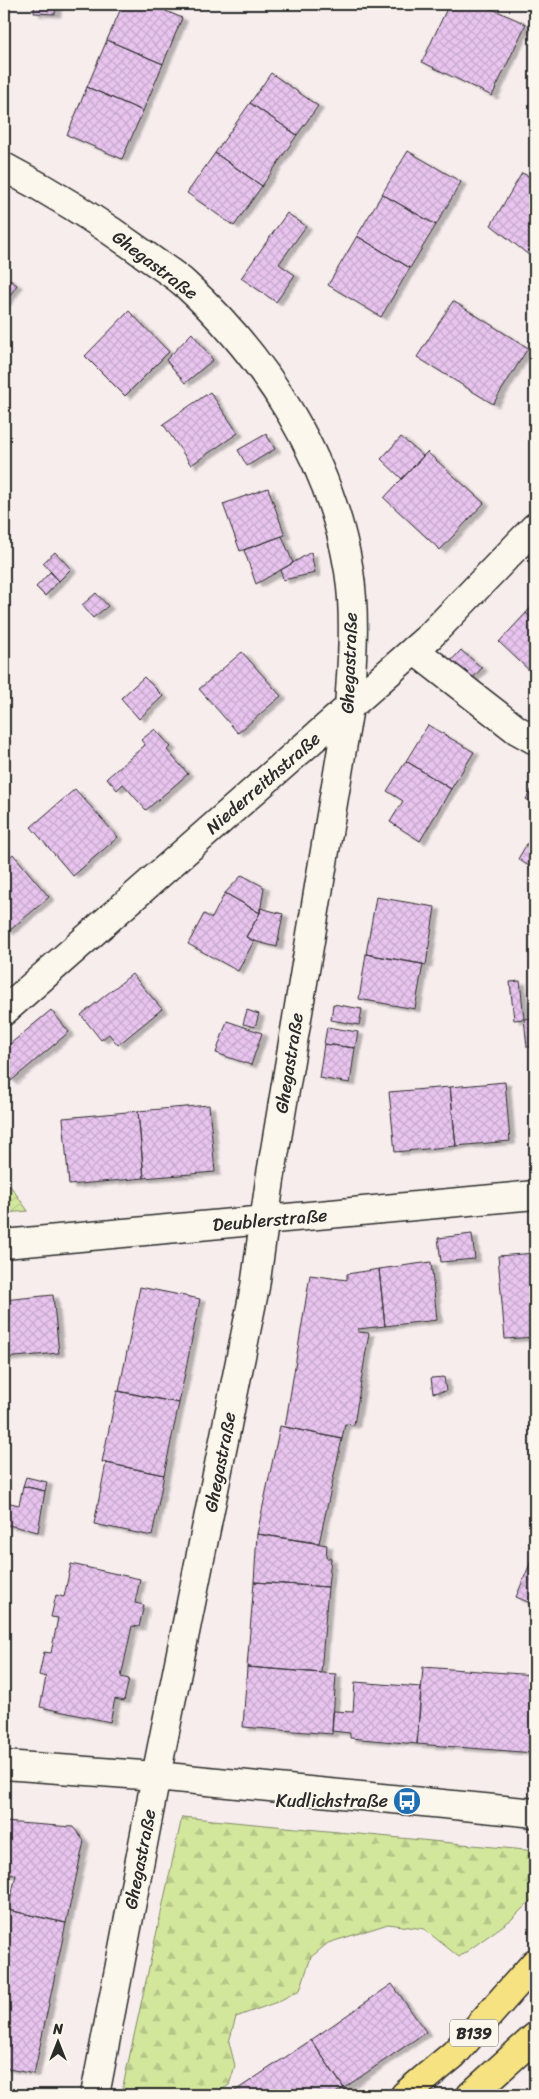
<svg xmlns="http://www.w3.org/2000/svg" width="539" height="2099" font-family="Sriracha,sans-serif">
<style>
.forest{fill:url(#forest-firs);stroke:#7f8964}
.garden{fill:url(#garden-furrows);stroke:#7f8964}
.building{fill:url(#building-cross-hatch);stroke:#2b2b2b;filter:url(#shadow)}
.lines{fill:none;stroke-linecap:round;stroke-linejoin:round}
.street-casing{stroke:#2b2b2b;stroke-width:31}
.secondary-casing{stroke:#2b2b2b;stroke-width:31}
.primary-casing{stroke:#2b2b2b;stroke-width:31}
.street{stroke:#fbf7ec;stroke-width:28}
.secondary{stroke:#fbf7ec;stroke-width:28}
.primary{stroke:#f7e281;stroke-width:28}
.labels{text-anchor:middle;stroke-width:4;stroke-linejoin:round;paint-order:stroke}
.shield{fill:#fbf7ec;stroke:#696865;stroke-width:1}
.shield-label{font-size:16px;font-weight:bold;fill:#2b2b2b}
.street-label{font-size:18px;fill:#2b2b2b;stroke:#fbf7ec}
.poi-label{font-size:18px;fill:#2b2b2b;stroke:#fbf7ec;text-anchor:end}
</style>
<defs>
<pattern id="forest-firs" width="22" height="20" patternUnits="userSpaceOnUse" patternTransform="scale(1.25)"><rect width="22" height="20" fill="#d3e79c"/><path d="M5 1l3.5 6h-7zM16 11l3.5 6h-7z" fill="#b5c687"/></pattern>
<pattern id="garden-furrows" width="10" height="10" patternUnits="userSpaceOnUse" patternTransform="scale(1.25)"><rect width="10" height="10" fill="#d3e79c"/><path d="M-1 1l2-2M0 10L10 0M9 11l2-2" fill="none" stroke="#b5c687"/></pattern>
<pattern id="building-cross-hatch" width="8" height="8" patternUnits="userSpaceOnUse" patternTransform="scale(1.25)"><rect width="8" height="8" fill="#e8c4ef"/><path d="M0 0l8 8M0 8l8-8" fill="none" stroke="#c7a9cd"/></pattern>
<filter id="shadow"><feDropShadow dx="5.5" dy="3" stdDeviation="1" flood-color="#0004"/></filter>
</defs>
<rect width="100%" height="100%" fill="#f7eded"/>
<filter id="ink" filterUnits="userSpaceOnUse"><feTurbulence type="fractalNoise" baseFrequency=".02" numOctaves="2"/><feDisplacementMap in="SourceGraphic" scale="10" xChannelSelector="R" yChannelSelector="G"/><feConvolveMatrix kernelMatrix="1 2 1 2 8 2 1 2 1" color-interpolation-filters="sRGB"/></filter>
<g filter="url(#ink)">
<path class="forest" d="M182,1817L535,1851V1896L512,1919L459,1957L424,1929L388,1924L328,1943L311,1957L300,1990L277,2002L236,2017L229,2042L235,2066L229,2085L214,2095H121Z"/>
<path class="garden" d="M4,1177L28,1211L4,1213Z"/>
<path class="building" d="M35,4H56L55,14L34,13Z
M123,4H150L182,18L163,64L107,40Z
M449,4H481L526,24L492,96L422,62Z
M107,40L163,64L143,111L87,87Z
M271,73L318,106L297,135L250,103Z
M87,87L143,111L122,159L67,135Z
M250,103L297,135L262,186L215,153Z
M408,151L461,182L436,225L382,194Z
M215,153L262,186L234,226L187,193Z
M522,173L535,179V260L491,225Z
M382,194L436,225L410,268L357,236Z
M287,213L306,226L279,264L295,275L276,302L241,278Z
M357,236L410,268L381,317L328,285Z
M4,276L17,285L4,304Z
M453,301L528,348L493,404L417,357Z
M129,311L169,352L125,396L85,356Z
M192,333L213,360L185,383L166,360Z
M210,392L238,433L191,465L163,424Z
M266,434L275,449L247,466L238,450Z
M401,437L423,456L402,479L381,459Z
M427,452L484,503L440,550L384,498Z
M268,488L285,535L240,551L223,504Z
M282,536L293,563L256,584L244,550Z
M55,552L71,569L59,581L43,563Z
M311,552L315,573L283,580L281,570Z
M50,572L59,581L45,596L36,587Z
M96,593L108,606L93,618L82,605Z
M535,603V622L526,613Z
M526,613L535,622V676L499,642Z
M461,650L482,668L471,680L450,662Z
M242,652L281,696L238,733L199,689Z
M144,677L163,696L139,719L121,698Z
M428,725L474,752L451,789L406,761Z
M155,729L171,747L167,750L188,774L146,810L123,784L117,790L107,778L145,745L141,740Z
M406,761L451,789L420,841L390,822L403,801L387,791Z
M535,784V804L526,799Z
M75,789L118,837L73,876L31,827Z
M535,830V870L518,859Z
M13,854L49,897L8,932L4,927V862Z
M242,875L264,887L260,913L225,893Z
M225,893L260,913L246,937L254,941L238,971L188,944L204,914L212,918Z
M376,897L435,907L426,965L366,954Z
M260,908L283,914L277,947L254,941L246,937L260,913Z
M366,954L423,964L415,1009L359,999Z
M132,974L162,1009L118,1045L109,1034L101,1040L81,1015Z
M520,981L524,1019L514,1020L510,982Z
M333,1004L362,1009L359,1025L331,1020Z
M51,1010L69,1032L11,1081L4,1073V1049Z
M247,1010L259,1014L255,1027L243,1024Z
M535,1018V1046L527,1047L524,1019Z
M227,1021L262,1033L251,1065L216,1053Z
M327,1027L358,1032L355,1048L324,1044Z
M324,1044L355,1048L350,1083L319,1078Z
M505,1082L510,1141L456,1146L450,1087Z
M450,1087L456,1146L395,1152L389,1092Z
M209,1105L215,1172L144,1178L138,1111Z
M138,1111L144,1178L69,1185L63,1118Z
M472,1234L475,1259L441,1262L438,1238Z
M535,1253V1337L505,1339L498,1256Z
M431,1262L437,1320L385,1326L379,1269Z
M379,1269L385,1326L358,1329V1332L369,1333L354,1425L345,1424L342,1439L285,1427L310,1275L347,1280V1274Z
M140,1287L200,1299L179,1403L119,1391Z
M53,1295L59,1353L4,1358V1300Z
M444,1377L446,1391L433,1393L431,1378Z
M117,1391L179,1403L164,1475L102,1462Z
M280,1426L342,1439L319,1543L257,1534Z
M106,1463L164,1475L152,1536L94,1524Z
M26,1477L47,1482L45,1491L23,1486Z
M23,1486L45,1491L38,1532L4,1524V1505L6,1502L19,1505Z
M257,1534L327,1545L326,1558H331L328,1587L254,1582Z
M535,1552V1605L516,1597Z
M71,1564L140,1579L135,1603L144,1605L139,1627L132,1626L121,1677L129,1679L124,1701L115,1699L110,1722L40,1707L46,1677L39,1675L44,1652L51,1653L58,1618L51,1617L56,1595L64,1597Z
M254,1582L328,1587L321,1673L247,1667Z
M247,1667L336,1674L332,1734L243,1727Z
M423,1667L535,1675V1753L417,1744Z
M355,1682L421,1687L417,1744L350,1738V1733L332,1731L333,1711L353,1712Z
M4,1822L73,1827L84,1841L66,1923L8,1910L16,1875L4,1874Z
M8,1910L66,1923L34,2074L4,2068V1930Z
M392,1984L426,2032L344,2088L311,2040Z
M311,2040L344,2088L332,2095H229Z"/>
<g class="lines">
<defs>
<path id="street" d="M4,167C54,193 103,224 148,257C160,266 174,274 185,284C267,359 331,460 349,571C356,616 352,662 349,707L270,1180L255,1287L156,1776L95,2095
M414,650L517,730L535,740
M4,1011L430,636L535,527
M4,1244L535,1195"/>
<path id="secondary" d="M4,1765L156,1776L535,1813"/>
<path id="primary" d="M405,2095L454,2054L535,1963
M471,2095L535,2037"/>
</defs>
<use href="#street" class="street-casing"/>
<use href="#secondary" class="secondary-casing"/>
<use href="#primary" class="primary-casing"/>
<use href="#street" class="street"/>
<use href="#secondary" class="secondary"/>
<use href="#primary" class="primary"/>
</g>
</g>
<defs>
<symbol id="bus-disc" viewBox="-11 -11 22 22"><circle r="9.5" fill="#1f6fb2" stroke="#fbf7ec"/><path d="M-5-6H5V4H4V6H2V4H-2V6H-4V4H-5ZM-3.5-4V0h7V-4ZM-3.5 1.2v1.5H-2V1.2ZM2 1.2v1.5H3.5V1.2Z" fill="#fff"/></symbol>
</defs>
<g fill-rule="evenodd">
<use href="#bus-disc" x="391" y="1785" width="32" height="32"/>
</g>
<g class="labels">
<rect class="shield" x="450" y="2019.5" width="48" height="27" rx="4"/>
<g class="shield-label">
<text x="474" y="2039">B139</text>
</g>
<g class="street-label">
<text transform="translate(155 265) rotate(37)" y="6">Ghegastraße</text>
<text transform="translate(349 663) rotate(-88)" y="6">Ghegastraße</text>
<text transform="translate(263 783) rotate(-41)" y="6">Niederreithstraße</text>
<text transform="translate(289 1063) rotate(-81)" y="6">Ghegastraße</text>
<text transform="translate(270 1220) rotate(-5)" y="6">Deublerstraße</text>
<text transform="translate(220 1462) rotate(-79)" y="6">Ghegastraße</text>
<text transform="translate(140 1859) rotate(-79)" y="6">Ghegastraße</text>
</g>
<g class="poi-label">
<text x="388" y="1807">Kudlichstraße</text>
</g>
</g>
<rect width="539" height="2099" fill="none" stroke="#fbf7ec" stroke-width="20"/>
<rect x="10" y="10" width="519" height="2079" fill="none" stroke="#2b2b2b" stroke-width="2" filter="url(#ink)"/>
<g transform="translate(58 2042)" stroke="#fbf7ec" stroke-width="4" paint-order="stroke">
<path d="M0-4L9 19L0 12L-9 19Z" fill="#2b2b2b"/>
<text y="-8" font-size="14" font-weight="bold" text-anchor="middle" fill="#2b2b2b">N</text>
</g>
</svg>
